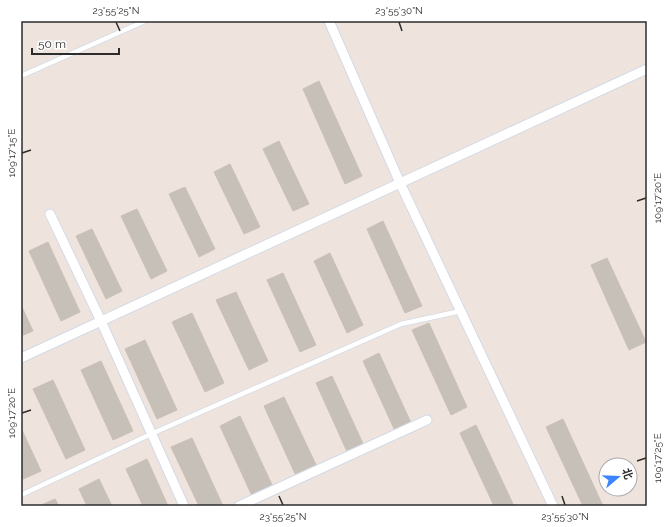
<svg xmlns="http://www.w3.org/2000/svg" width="668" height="527" font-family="Raleway,'Noto Sans SC',sans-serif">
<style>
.building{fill:#c7c0b9;stroke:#cbc0b6}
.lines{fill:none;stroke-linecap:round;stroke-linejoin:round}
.service-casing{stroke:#d2dae6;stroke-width:6}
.minor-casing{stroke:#d2dae6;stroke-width:11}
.service{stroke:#fff;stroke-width:4.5}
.minor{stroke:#fff;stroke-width:9}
.ticks{fill:none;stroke:#2c2c2c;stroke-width:1.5}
.neatline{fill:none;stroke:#2c2c2c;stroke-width:1.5}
.ticks-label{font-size:10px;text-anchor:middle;fill:#2c2c2c}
</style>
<rect width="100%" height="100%" fill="#efe4dd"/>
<path class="building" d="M319,81L362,176L345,184L303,89Z
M279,141L309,204L293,211L263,149Z
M230,164L260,227L244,234L214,172Z
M185,187L215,249L199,257L169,194Z
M137,209L167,271L151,279L121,216Z
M383,221L422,306L405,313L367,229Z
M92,229L122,291L106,299L76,236Z
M48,242L80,312L61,321L29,251Z
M330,253L363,325L347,333L314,261Z
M607,258L646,342L629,350L591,265Z
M283,273L316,345L300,352L267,280Z
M236,292L268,361L249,370L216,300Z
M21,305L33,331L21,336Z
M192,313L224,383L205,392L172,322Z
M429,323L467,407L451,415L412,330Z
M145,340L177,410L157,419L125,349Z
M379,353L412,425L396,433L363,361Z
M101,361L133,431L113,440L81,370Z
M332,376L365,448L349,456L316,383Z
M53,380L85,450L66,459L33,389Z
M284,397L318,469L297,478L264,406Z
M240,416L274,489L253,498L220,426Z
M563,419L603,506H583L546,427Z
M476,425L514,506H494L460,433Z
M21,428L41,471L21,480Z
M192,438L223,506H199L171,447Z
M147,459L168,506H143L126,469Z
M99,479L112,506H87L79,489Z
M55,499L59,506H39Z"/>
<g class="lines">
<defs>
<path id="service" d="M21,76L145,21
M21,495L151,434L401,324L461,311"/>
<path id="minor" d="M329,21L400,183L553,506
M50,214L101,321L184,506
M21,358L647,69
M239,506L427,420"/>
</defs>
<use href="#service" class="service-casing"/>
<use href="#minor" class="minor-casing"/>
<use href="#service" class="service"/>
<use href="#minor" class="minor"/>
</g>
<path class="ticks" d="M116,22L120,31M399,22L402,31M22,153L31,150M637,201L646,198M22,413L31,410M637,461L646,458M279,496L283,505M562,496L565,505"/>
<rect width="668" height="527" fill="none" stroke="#ffffff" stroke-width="44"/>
<g transform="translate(618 477) rotate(71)"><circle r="19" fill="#ffffff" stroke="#ababab"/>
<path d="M0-3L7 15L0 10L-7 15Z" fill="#3b85ff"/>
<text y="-6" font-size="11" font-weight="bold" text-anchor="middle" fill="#2c2c2c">北</text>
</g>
<path d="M32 48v6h87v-6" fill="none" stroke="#2c2c2c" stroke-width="2"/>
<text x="38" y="48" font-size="12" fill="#2c2c2c" stroke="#ffffff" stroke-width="3" paint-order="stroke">50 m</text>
<rect x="22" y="22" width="624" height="483" class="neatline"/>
<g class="ticks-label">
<text x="116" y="14">23°55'25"N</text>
<text x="399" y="14">23°55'30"N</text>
<text transform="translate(11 153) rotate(-90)" y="4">109°17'15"E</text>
<text transform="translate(657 198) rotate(-90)" y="4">109°17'20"E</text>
<text transform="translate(11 413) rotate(-90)" y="4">109°17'20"E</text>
<text transform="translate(657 458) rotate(-90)" y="4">109°17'25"E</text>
<text x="283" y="520">23°55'25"N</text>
<text x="565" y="520">23°55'30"N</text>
</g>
</svg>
